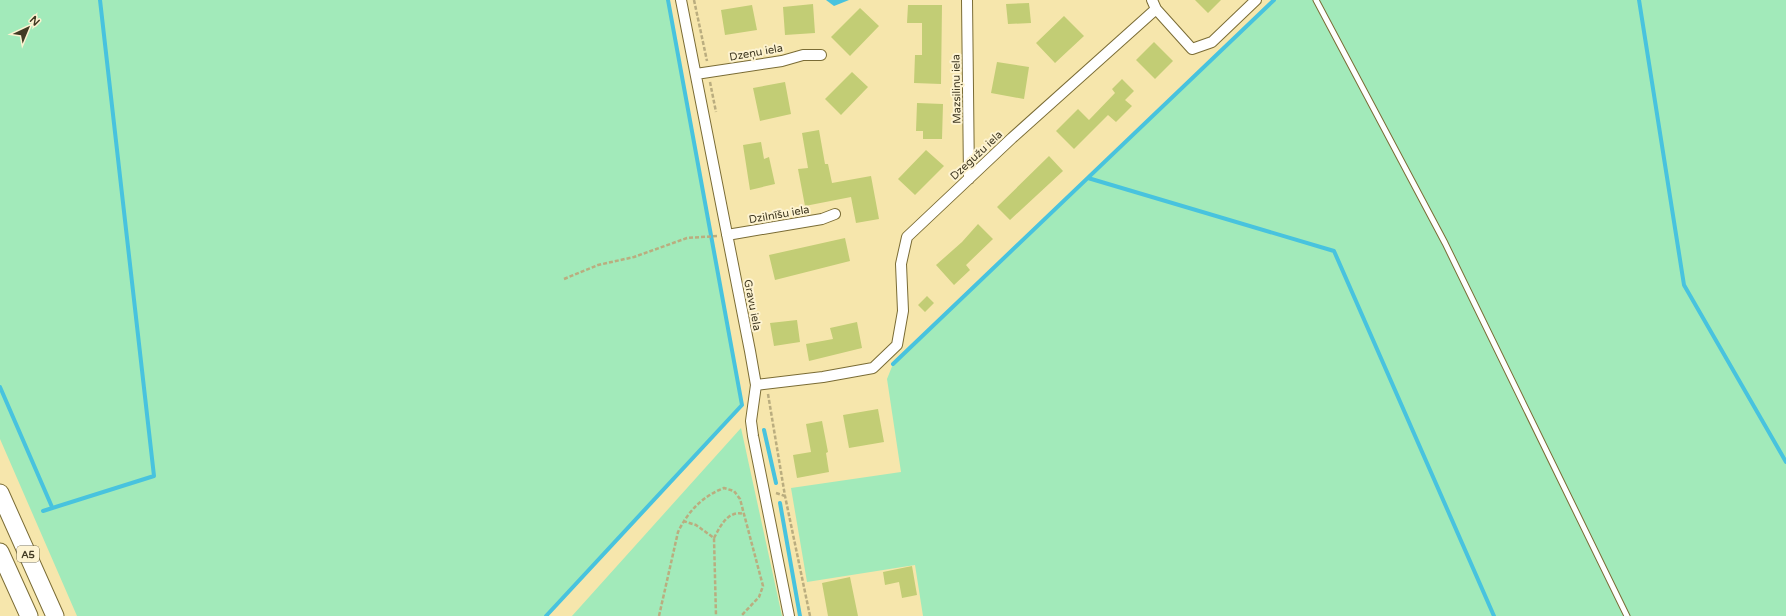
<svg xmlns="http://www.w3.org/2000/svg" width="1786" height="616" font-family="'Varela Round',sans-serif">
<style>
.green{fill:#a2eaba}
.water{fill:#48c3de}
.lines{fill:none;stroke-linecap:round;stroke-linejoin:round}
.stream{stroke:#48c3de;stroke-width:4}
.building{fill:#c2cd75}
.service-casing{stroke:#7a6c35;stroke-width:7}
.minor-casing{stroke:#7a6c35;stroke-width:12}
.trunk-casing{stroke:#7a6c35;stroke-width:19}
.path{stroke:#baad7f;stroke-width:2.5;stroke-dasharray:4 2;stroke-linecap:butt}
.service{stroke:#fff;stroke-width:5}
.minor{stroke:#fff;stroke-width:10}
.trunk{stroke:#fff;stroke-width:17}
.labels{text-anchor:middle;stroke-width:4;stroke-linejoin:round;paint-order:stroke}
.shield{fill:#fdf3d1;stroke:#797257;stroke-width:1}
.shield-label{font-size:10px;font-weight:bold;fill:#413a23}
.street-label{font-size:11px;fill:#413a23;stroke:#fdf3d1}
</style>
<rect width="100%" height="100%" fill="#f6e6ac"/>
<path class="green" d="M0,0H668L742,405L546,616H77L0,439Z
M1274,0H1786V616H923L915,565L807,582L791,488L901,472L887,379L893,364Z
M741,428L782,616H572Z"/>
<path class="water" d="M826,0H849L834,6Z"/>
<g class="lines">
<path class="stream" d="M1639,0L1684,285L1786,462
M1088,178L1334,251L1494,616
M893,364L1274,0
M0,387L52,507
M764,430L776,483
M780,503L800,616
M43,511L154,476L100,0
M546,616L742,405L668,0"/>
</g>
<path class="building" d="M1195,0H1221L1208,13Z
M1029,3L1031,23L1008,24L1006,4Z
M813,4L815,33L785,35L783,7Z
M752,5L757,30L725,35L721,10Z
M908,5H942L941,84L914,83L915,55H922V23H907Z
M860,8L879,26L850,56L831,37Z
M1064,16L1084,36L1055,63L1036,43Z
M1154,42L1173,61L1155,79L1136,60Z
M997,62L1029,67L1024,99L991,93Z
M852,72L868,87L841,115L825,99Z
M1122,79L1134,91L1125,100L1132,106L1116,122L1108,115L1074,149L1056,131L1078,109L1089,120L1115,93L1112,89Z
M785,82L791,114L760,121L753,88Z
M917,103L943,104L942,139H923V131H916Z
M819,130L825,164H828L832,183L871,176L879,219L856,223L851,197L805,206L798,169L808,168L802,133Z
M761,142L764,159L769,157L775,184L750,190L743,145Z
M926,150L944,166L915,195L898,179Z
M1049,156L1063,171L1010,220L997,207Z
M978,224L993,239L966,265L970,270L954,285L936,265L962,242Z
M845,238L850,261L775,280L769,255Z
M927,296L934,303L925,312L918,305Z
M797,320L800,342L774,346L770,323Z
M857,322L862,348L809,361L806,344L833,339L830,328Z
M878,409L884,442L849,448L843,415Z
M822,421L828,452L826,453L829,472L797,478L793,455L811,452L806,424Z
M912,566L917,595L902,598L899,582L885,585L883,572Z
M850,577L858,616H828L822,583Z"/>
<g class="lines">
<defs>
<path id="service" d="M1316,0L1445,243L1627,616"/>
<path id="minor" d="M681,0L750,351L756,385L751,421L753,436L789,616
M967,0L969,179
M1152,0L1156,9L1192,49L1212,42L1256,0
M696,74L782,61L803,55H821
M727,235L822,219L835,214
M756,385L823,377L873,368L897,345L903,311L901,264L907,237L1012,138L1156,9"/>
<path id="trunk" d="M0,493L55,616
M0,552L29,616"/>
</defs>
<use href="#service" class="service-casing"/>
<use href="#minor" class="minor-casing"/>
<use href="#trunk" class="trunk-casing"/>
<path class="path" d="M694,0L707,61
M710,82L716,112
M564,279L598,265L634,257L687,238L717,236
M768,394L785,496L810,616
M776,493L785,496
M683,521L696,525L714,538L716,616
M714,538C721,525 728,510 744,514
M659,616L678,532C688,511 703,496 724,488L734,491L740,499L763,586L759,597L741,616"/>
<use href="#service" class="service"/>
<use href="#minor" class="minor"/>
<use href="#trunk" class="trunk"/>
</g>
<g class="labels">
<rect class="shield" x="17" y="546" width="22" height="16" rx="3"/>
<g class="shield-label">
<text x="28" y="558">A5</text>
</g>
<g class="street-label">
<text transform="translate(756 52) rotate(-10)" y="4">Dzeņu iela</text>
<text transform="translate(956 89) rotate(-91)" y="4">Mazsiliņu iela</text>
<text transform="translate(976 155) rotate(-43)" y="4">Dzegužu iela</text>
<text transform="translate(779 214) rotate(-10)" y="4">Dzilnīšu iela</text>
<text transform="translate(753 305) rotate(79)" y="4">Gravu iela</text>
</g>
</g>
<g transform="translate(28 28) rotate(44)" stroke="#fdf3d1" stroke-width="3" paint-order="stroke">
<path d="M0-3L7 15L0 10L-7 15Z" fill="#413a23"/>
<text y="-6" font-size="11" font-weight="bold" text-anchor="middle" fill="#413a23">N</text>
</g>
</svg>
